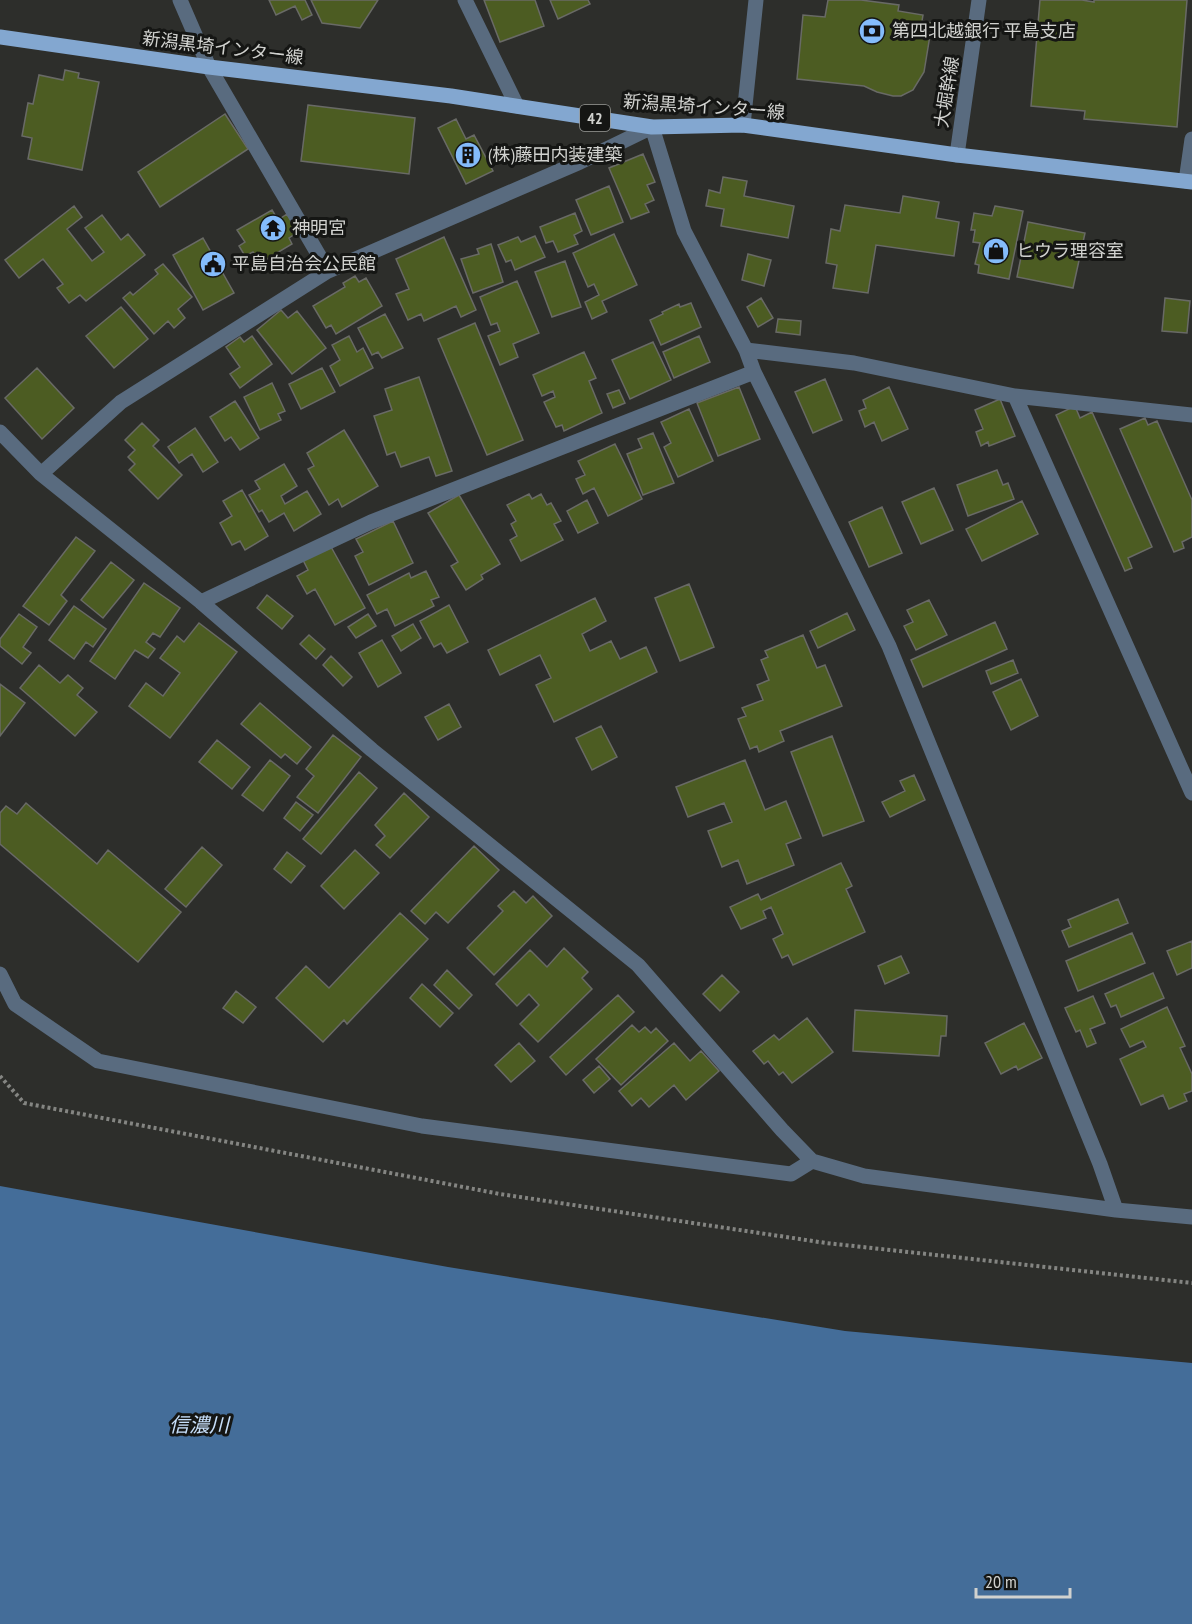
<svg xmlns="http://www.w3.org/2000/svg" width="1192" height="1624" font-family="'PT Sans Narrow','Noto Sans JP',sans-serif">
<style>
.water{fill:#446d99}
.building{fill:#4c5c22;stroke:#696a66;stroke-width:1.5}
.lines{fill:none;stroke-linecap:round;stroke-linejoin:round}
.path{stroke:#848582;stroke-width:4;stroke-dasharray:3 3;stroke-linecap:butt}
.minor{stroke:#596b7f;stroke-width:15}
.major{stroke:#83a7d0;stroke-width:15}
.labels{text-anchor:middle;stroke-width:6;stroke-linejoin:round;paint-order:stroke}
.shield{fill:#151614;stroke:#999a97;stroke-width:1.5}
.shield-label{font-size:16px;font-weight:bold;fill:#d1d2cf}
.poi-label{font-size:18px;fill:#d1d2cf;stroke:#151614;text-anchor:start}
.street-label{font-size:18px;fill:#d1d2cf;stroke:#151614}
.water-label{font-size:20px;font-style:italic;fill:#c8e0fb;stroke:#151614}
</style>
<rect width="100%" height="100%" fill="#2d2e2b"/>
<path class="water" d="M0,1186L448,1267L845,1331L1192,1363V1624H0Z"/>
<path class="building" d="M269,0H305L312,15L302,20L295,6L276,15Z
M311,0H378L360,28L322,23Z
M484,0H535L544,26L500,42Z
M550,0H588L590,4L558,19Z
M828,0H861L899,5L898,11L923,15L922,21L932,23L924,72L913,90L901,96H893L877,92L864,86L797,79L803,15L825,17Z
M1040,0H1082L1094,2V0H1187L1177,127L1084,119L1085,111L1031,106Z
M65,70L79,73L78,78L99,82L82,170L28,159L32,138L22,136L28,103L33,104L39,75L63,80Z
M308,105L415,118L409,174L301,161Z
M225,114L248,149L160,207L138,172Z
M456,119L466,139L474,135L493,171L466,184L438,128Z
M643,154L655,182L647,185L654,200L645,204L649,212L631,219L609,168Z
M723,177L747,181L744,196L794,206L788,238L721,226L724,209L706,206L709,190L720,193Z
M609,186L623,222L591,235L576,200Z
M903,196L939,202L936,218L959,222L954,256L876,245L868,293L833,288L837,265L826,263L831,229L840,231L845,205L900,213Z
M74,206L82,217L67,229L92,261L104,252L85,228L102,215L121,240L128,234L145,255L86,301L80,295L69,303L57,288L63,284L43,259L19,278L5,260Z
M995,206L1023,211L1009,279L978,273L979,265L975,264L980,243L973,242L975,230H971L974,213L992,216Z
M272,210L278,220L287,214L298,232L289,238L292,244L260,263L253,252L245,256L239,246L245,242L237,230Z
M575,213L582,231L574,235L578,244L558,252L553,241L546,243L540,227Z
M1028,222L1085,233L1073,288L1017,277Z
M614,234L637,285L602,301L607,312L592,319L585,302L599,295L594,284L588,287L573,253Z
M535,236L545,257L515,270L511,260L506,262L498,245L518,237L521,242Z
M444,237L476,310L461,317L456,306L424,321L421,314L408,320L396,294L409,289L396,259Z
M203,238L234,293L203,310L173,255Z
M491,244L503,282L473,293L461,259L479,254L477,249Z
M748,254L771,260L764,286L742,280Z
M565,261L581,307L552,317L535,272Z
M163,264L192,297L178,309L185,318L174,328L168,321L154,334L123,298L130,292L133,295L158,274L155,270Z
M355,276L359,282L366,278L382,306L336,334L331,325L326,328L313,306L345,287L343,283Z
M517,281L539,333L513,344L518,357L500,365L488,336L500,331L497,323L491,325L480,297Z
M761,298L773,318L758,327L747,307Z
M1165,298L1190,301L1187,333L1162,331Z
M691,303L701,327L661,345L650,320L663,314L662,312L679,304L680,307Z
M121,307L148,339L114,368L86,336Z
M281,310L288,318L297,311L326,348L292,374L257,330Z
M385,314L403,348L382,358L378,352L372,355L358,328Z
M778,319L801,321L800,335L776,332Z
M475,323L523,440L487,455L438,339Z
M252,336L272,364L240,388L230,374L240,367L226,347L240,337L244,342Z
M349,336L357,352L363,348L373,368L340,386L330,366L340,360L332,345Z
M699,336L710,362L674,378L663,352Z
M653,342L671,380L630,399L612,360Z
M584,352L596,378L589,381L602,413L564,431L562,425L556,427L544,402L555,397L553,391L542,396L533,375Z
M37,368L74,408L42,439L5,398Z
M322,368L335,392L301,409L289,384Z
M419,377L452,471L436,476L429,457L401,467L395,452L387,455L374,416L392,410L385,389Z
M825,379L842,420L813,433L795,392Z
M272,383L285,411L278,414L281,420L260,430L244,397Z
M739,387L760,439L718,456L697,403Z
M889,387L908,429L882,441L874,422L865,427L859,411L866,408L863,400Z
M619,390L625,403L613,408L607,394Z
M1000,399L1015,436L989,446L988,442L981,446L976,432L983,429L975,410Z
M235,401L259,438L240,450L231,437L225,441L210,417Z
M1075,406L1080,418L1092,412L1152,547L1128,558L1132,568L1125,571L1056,415Z
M689,409L713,461L678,477L664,447L671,443L661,422Z
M1145,418L1148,425L1157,421L1192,500V537L1182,542L1184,548L1174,552L1120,429Z
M142,423L159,440L153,446L182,475L158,499L129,470L135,464L128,457L135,450L125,440Z
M195,428L218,462L203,472L192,454L179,463L168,447Z
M344,430L378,486L342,507L338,499L329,505L308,469L314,466L307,453Z
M653,433L674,483L643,495L627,454L642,448L638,439Z
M615,444L642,499L608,516L594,488L583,494L576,479L585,475L578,461Z
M284,464L297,486L281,496L285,504L307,491L321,514L294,531L284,513L269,522L262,510L259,512L249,495L260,489L255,481Z
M997,470L1003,485L1008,483L1014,499L968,516L957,485Z
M934,488L953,530L921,544L902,502Z
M242,490L268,536L245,550L240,541L232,545L220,523L232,516L223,501Z
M529,494L532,499L541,494L547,505L551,503L561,521L554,524L563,540L521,561L510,540L517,536L511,524L516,521L507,505Z
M459,495L500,564L481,575L483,579L466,590L451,566L458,562L428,513Z
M587,500L598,523L578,533L567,511Z
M1022,501L1038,534L982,561L966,529Z
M882,507L902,553L869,567L849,522Z
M393,521L413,563L369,585L355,556L363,552L356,539Z
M76,537L95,551L61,595L67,601L49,625L23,606Z
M330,545L365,608L335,625L315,589L307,594L297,576L308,570L303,560Z
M111,562L134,580L103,618L81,600Z
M426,571L439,597L431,600L434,606L395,626L387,609L377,614L367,595L409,573L411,578Z
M144,583L180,608L160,637L153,633L146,642L155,649L148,658L135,650L115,679L90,661Z
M689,584L714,647L680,661L655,598Z
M267,595L293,616L282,629L257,608Z
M595,598L606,621L582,634L590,651L611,641L620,659L646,647L657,672L554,722L536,685L551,678L540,655L500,675L488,650Z
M929,600L947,635L916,650L904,626L913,622L907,610Z
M449,605L468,642L447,653L441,643L434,647L420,621Z
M74,606L106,629L93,647L86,642L74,659L49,640Z
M847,613L855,630L818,648L810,631Z
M19,614L37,627L23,647L31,653L22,664L0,646V639Z
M368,614L376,626L356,638L348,627Z
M995,622L1007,649L923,687L911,660Z
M199,623L237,652L170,738L129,706L146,683L163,696L180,673L160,658L177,636L184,642Z
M413,624L421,638L401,651L392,636Z
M309,635L325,649L316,659L300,644Z
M803,635L817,668L825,665L842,706L780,731L784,741L759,752L757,746L750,749L738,719L746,716L742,708L763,700L757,685L769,680L761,660L768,657L765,651Z
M382,640L401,673L378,687L359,653Z
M331,656L352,677L343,686L323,665Z
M1013,660L1018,673L991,684L986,671Z
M39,665L60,683L68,675L83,688L77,695L97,712L75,736L20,688Z
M1021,679L1038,716L1011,730L993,692Z
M0,684L25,703L0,736Z
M260,703L311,747L297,764L285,754L281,758L241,724Z
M449,704L461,727L438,740L425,717Z
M601,726L617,757L592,770L576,738Z
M333,735L361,757L318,813L297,797L314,776L306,769Z
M832,736L864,821L823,836L791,752Z
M217,740L250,767L232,789L199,762Z
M270,760L290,776L263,811L242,795Z
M745,760L765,810L786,801L801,838L786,844L794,865L747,884L738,860L722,867L708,831L732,822L724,803L688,817L676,787Z
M359,772L377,788L321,854L303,839Z
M914,775L925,800L890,817L882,802L905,791L900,781Z
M404,793L429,817L390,858L376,845L385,836L375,825Z
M296,802L313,815L300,831L284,818Z
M26,803L97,864L108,850L181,912L138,962L0,844V813L6,806L17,814Z
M474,846L499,870L448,923L436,912L425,924L411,911Z
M202,847L222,865L186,907L165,889Z
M355,850L379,873L344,909L321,886Z
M287,852L305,866L291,883L274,869Z
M841,863L852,886L846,889L865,932L793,965L788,955L782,958L773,939L783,934L771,907L763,911L766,918L741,929L730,907L758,894L761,900Z
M514,891L526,903L533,896L552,916L494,975L467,948L503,911L498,906Z
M1118,899L1128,923L1069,947L1062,931L1071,927L1068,920Z
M400,913L428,939L347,1024L344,1020L323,1042L276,998L306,966L329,988Z
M1132,933L1145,963L1078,991L1066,961Z
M1192,941V968L1177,975L1167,951Z
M564,948L588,972L582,978L592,989L538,1042L520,1024L539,1005L529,994L517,1006L496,984L530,950L547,967Z
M901,956L909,973L885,984L878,966Z
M447,970L472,995L459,1009L434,985Z
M1153,973L1164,998L1121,1017L1116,1005L1111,1007L1105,994Z
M722,975L739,992L720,1011L703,994Z
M422,984L453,1013L440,1027L410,998Z
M236,991L256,1007L243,1023L223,1008Z
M618,995L634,1012L566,1075L550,1057Z
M1093,996L1105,1023L1090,1029L1096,1043L1087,1047L1080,1030L1076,1032L1065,1008Z
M1167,1007L1185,1046L1180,1048L1192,1074V1091L1184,1094L1187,1101L1169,1109L1163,1095L1141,1105L1120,1059L1146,1047L1143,1041L1130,1047L1121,1029Z
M855,1010L947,1016L946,1036H941L939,1056L853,1051Z
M807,1018L833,1052L792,1083L783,1072L779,1075L768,1061L764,1064L753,1051L774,1035L779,1040Z
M1024,1023L1042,1058L1018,1070L1016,1066L1001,1074L985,1043Z
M632,1025L639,1032L645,1027L651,1033L656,1028L668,1041L621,1085L596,1059Z
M519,1043L535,1061L511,1082L495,1065Z
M674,1043L690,1061L701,1051L719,1071L686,1100L674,1085L649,1107L641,1098L632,1106L619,1091Z
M599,1066L610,1079L594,1093L583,1080Z"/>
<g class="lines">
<path class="path" d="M0,1076L24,1103L500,1194L826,1243L1192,1283"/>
<path class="minor" d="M180,0L209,67L328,271
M465,0L517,106
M743,125L756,0
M957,155L979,0
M1186,181L1192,139
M746,350L854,363L1015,396L1192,415
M1015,396L1192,793
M0,432L41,474L201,602L372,750L638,965L782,1130L812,1161L864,1176L1116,1210L1192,1217
M41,474L121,402L328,271L580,162L652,127L684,231L746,350L754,372L889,646L1100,1164L1116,1210
M201,602L371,522L754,372
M0,974L15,1004L98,1061L422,1126L791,1174L812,1161"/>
<path class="major" d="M0,37L209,67L451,96L652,127L743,125L957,155L1192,182"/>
</g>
<defs>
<symbol id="bank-disc" viewBox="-11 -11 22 22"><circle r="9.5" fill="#84bcfb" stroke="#151614"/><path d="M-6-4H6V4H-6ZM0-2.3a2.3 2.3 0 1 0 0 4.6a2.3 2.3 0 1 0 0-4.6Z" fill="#111"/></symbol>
<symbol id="building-disc" viewBox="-11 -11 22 22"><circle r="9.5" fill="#84bcfb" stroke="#151614"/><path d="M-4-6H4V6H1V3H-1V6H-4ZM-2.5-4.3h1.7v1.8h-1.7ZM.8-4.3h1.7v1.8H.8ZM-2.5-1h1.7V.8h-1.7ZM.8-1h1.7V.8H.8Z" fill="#111"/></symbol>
<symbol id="temple-disc" viewBox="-11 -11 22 22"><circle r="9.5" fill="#84bcfb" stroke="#151614"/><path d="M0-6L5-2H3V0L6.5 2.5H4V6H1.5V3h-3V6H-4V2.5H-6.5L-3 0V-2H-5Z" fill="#111"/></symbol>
<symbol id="shop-disc" viewBox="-11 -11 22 22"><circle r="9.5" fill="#84bcfb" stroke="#151614"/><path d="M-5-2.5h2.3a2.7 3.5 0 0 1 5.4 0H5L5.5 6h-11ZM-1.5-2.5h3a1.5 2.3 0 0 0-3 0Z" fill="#111"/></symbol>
<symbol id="civic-disc" viewBox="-11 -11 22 22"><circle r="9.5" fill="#84bcfb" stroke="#151614"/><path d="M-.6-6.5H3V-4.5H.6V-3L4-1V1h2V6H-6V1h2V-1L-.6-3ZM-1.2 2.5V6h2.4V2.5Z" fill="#111"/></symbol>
</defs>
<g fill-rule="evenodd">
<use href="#bank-disc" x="857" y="16" width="30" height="30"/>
<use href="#building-disc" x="453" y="140" width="30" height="30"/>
<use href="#temple-disc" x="258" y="213" width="30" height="30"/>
<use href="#shop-disc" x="981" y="236" width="30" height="30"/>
<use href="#civic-disc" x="198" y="249" width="30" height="30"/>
</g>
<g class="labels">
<rect class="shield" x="580" y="105" width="30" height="26" rx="4.5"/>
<g class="shield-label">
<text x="595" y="124">42</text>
</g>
<g class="poi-label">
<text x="892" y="37">第四北越銀行 平島支店</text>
<text x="488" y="161">(株)藤田内装建築</text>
<text x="292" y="234">神明宮</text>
<text x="1016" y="257">ヒウラ理容室</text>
<text x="232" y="270">平島自治会公民館</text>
</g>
<g class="street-label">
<text transform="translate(223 48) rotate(7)" y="6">新潟黒埼インター線</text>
<text transform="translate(947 92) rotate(-81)" y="6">大堀幹線</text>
<text transform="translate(704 107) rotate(4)" y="6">新潟黒埼インター線</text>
</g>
<g class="water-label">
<text x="199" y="1432">信濃川</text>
</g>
</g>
<path d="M976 1588v9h94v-9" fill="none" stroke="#d1d2cf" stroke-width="3"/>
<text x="985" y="1588" font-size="18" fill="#d1d2cf" stroke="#151614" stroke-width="4.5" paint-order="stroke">20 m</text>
</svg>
